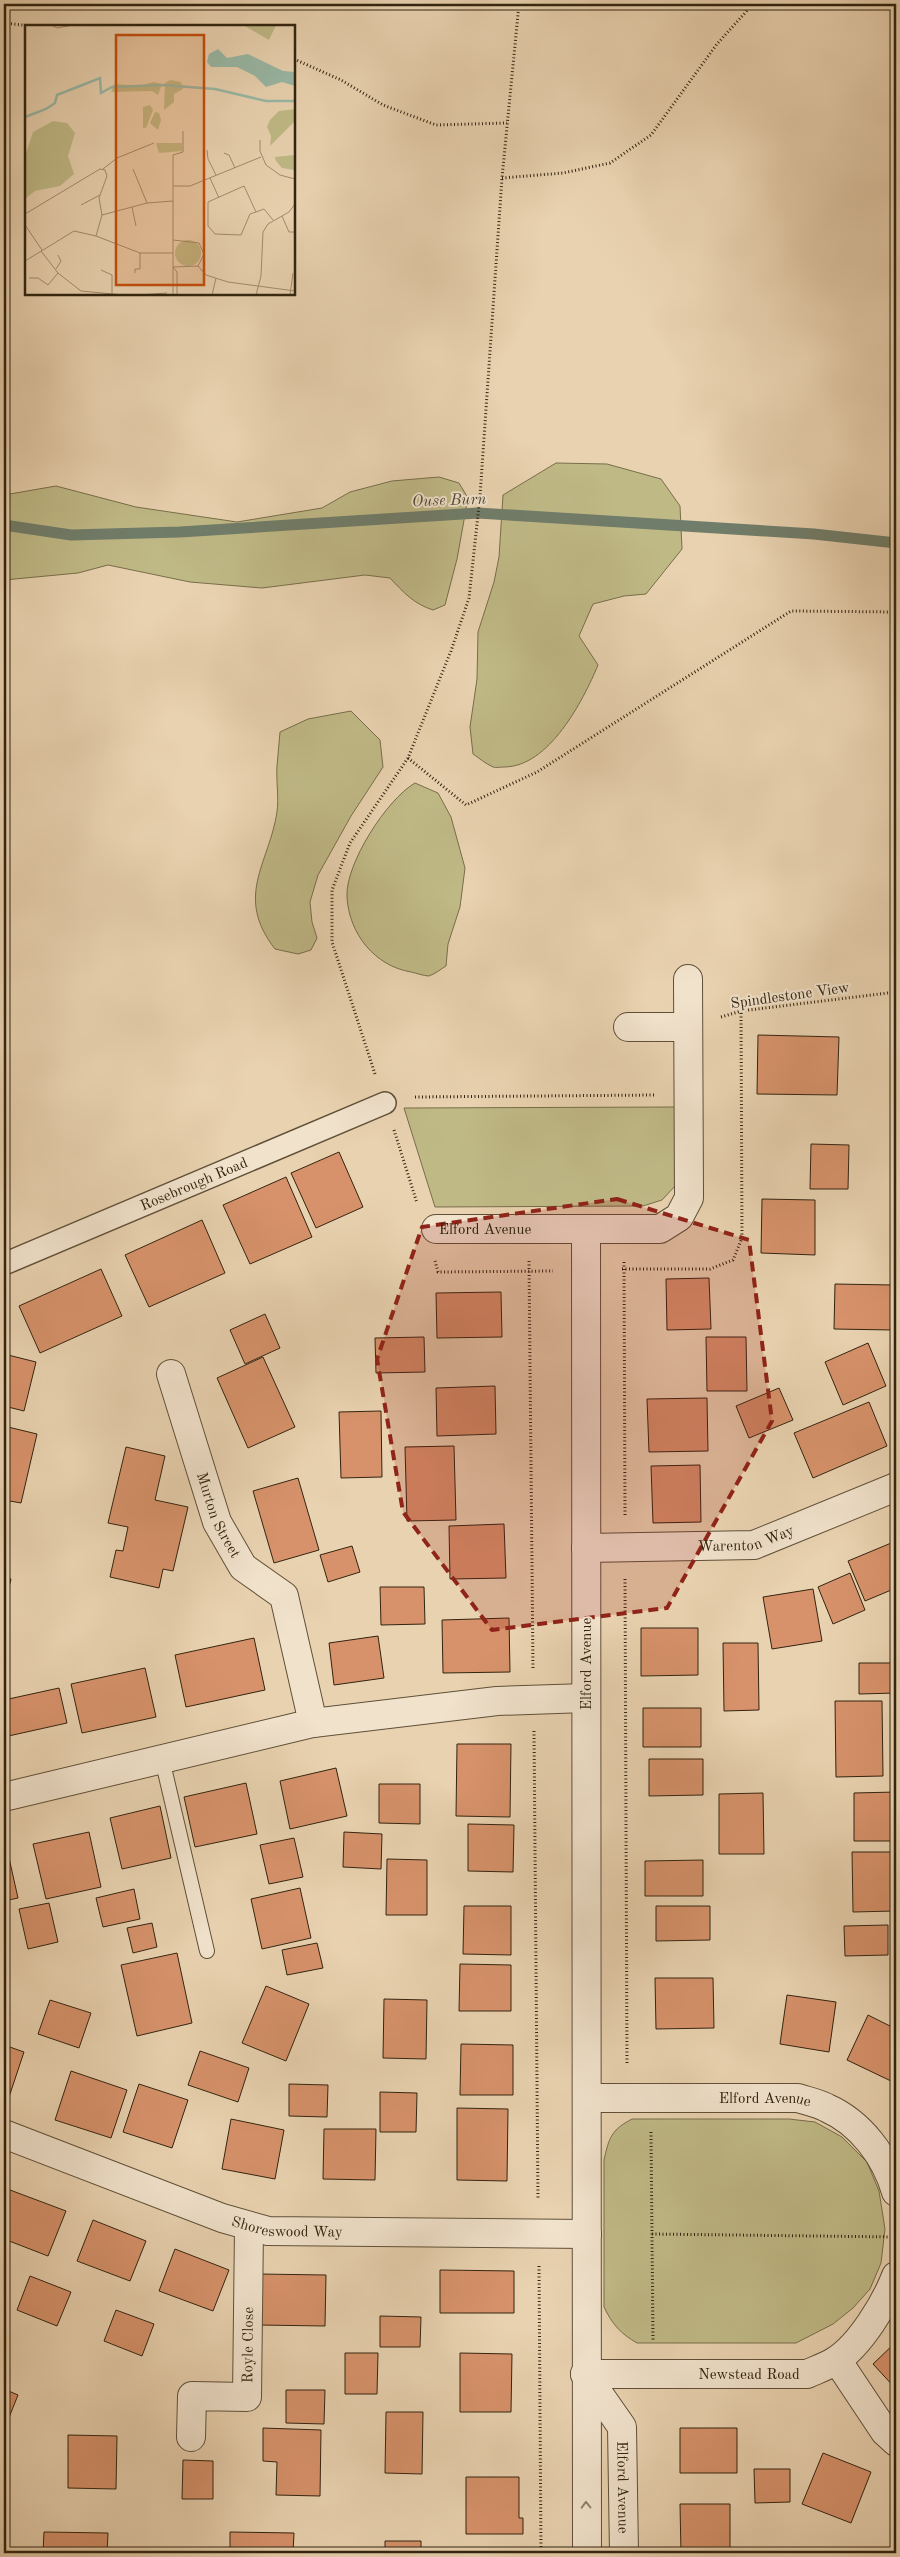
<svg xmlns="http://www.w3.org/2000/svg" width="900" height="2557" font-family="'Old Standard TT',serif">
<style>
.green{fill:#bfb986;stroke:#786e4b}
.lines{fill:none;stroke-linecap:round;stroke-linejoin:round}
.stream{stroke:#707d6a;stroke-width:11}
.building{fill:#d7926b;stroke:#322410}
.service-casing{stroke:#605038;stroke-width:16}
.pedestrian-casing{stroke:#605038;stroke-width:24}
.minor-casing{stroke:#605038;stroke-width:30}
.path{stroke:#322410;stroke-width:3;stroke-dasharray:1 2.5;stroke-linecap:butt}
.service{stroke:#f1e2cc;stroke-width:14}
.pedestrian{stroke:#f1e2cc;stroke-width:21}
.minor{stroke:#f1e2cc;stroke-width:28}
.oneway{stroke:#92836e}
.marked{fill:#8f2418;fill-opacity:0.2;stroke:#8f2418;stroke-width:4;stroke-dasharray:10 6;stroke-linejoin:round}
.labels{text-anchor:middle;stroke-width:4;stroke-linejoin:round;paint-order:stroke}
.street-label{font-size:15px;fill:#322410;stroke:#f1e2cc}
.water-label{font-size:16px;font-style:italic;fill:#4c4936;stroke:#f1e2cc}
.inset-river{fill:none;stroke:#99b8a6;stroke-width:2.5}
.inset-road{fill:none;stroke:#a08c70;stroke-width:1}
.view{fill:#c44e0d;fill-opacity:0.15;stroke:#c44e0d;stroke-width:2.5}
.inset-edge{fill:none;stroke:#322410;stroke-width:2.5}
</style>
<rect width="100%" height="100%" fill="#e9d2b0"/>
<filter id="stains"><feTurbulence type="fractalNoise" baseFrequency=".004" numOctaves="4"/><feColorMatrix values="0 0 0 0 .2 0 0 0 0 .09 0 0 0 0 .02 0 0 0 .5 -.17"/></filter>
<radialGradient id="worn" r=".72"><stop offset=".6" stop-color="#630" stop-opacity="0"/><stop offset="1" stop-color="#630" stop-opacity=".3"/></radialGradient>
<path class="green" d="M556,463L607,464L661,479L680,506L682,549L646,594L624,596L593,604L579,636L598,665C583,701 549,767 504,767C501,767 496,768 493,767C486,764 479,758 473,754L470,727L477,679L478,632L494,582L499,557L503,495Z
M439,477L459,483L468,498L457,559L445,605L433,610C414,604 403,592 390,578L365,575L262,588L190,582L108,565L78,573L4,580V495L56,486L136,507L237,522L322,508L350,492L392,481Z
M351,711L380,740L383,767L351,816L318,875L310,902L312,922L317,938L311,950L298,954L275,949C234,896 269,864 277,812C279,797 276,781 277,766C278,755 279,743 280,732L308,719Z
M415,783L438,793L451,817L465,868L460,907L448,944L446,966C441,969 435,974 429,976C424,976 416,973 411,972C375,966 349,934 347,897C345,864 387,799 415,783Z
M676,1107L675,1186L662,1200L643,1206L435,1207L404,1108Z
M632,2119H789L815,2122L842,2137L867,2162L879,2191L885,2229L881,2263L870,2289L853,2308L833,2324L796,2343H637C621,2334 612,2324 604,2307V2160C609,2138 611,2130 632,2119Z"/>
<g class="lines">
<path class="stream" d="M4,525L71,535L180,532L478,513L814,534L896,543"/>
</g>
<path class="building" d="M894,1024H896V1081H893Z
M758,1035L839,1037L837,1095L757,1094Z
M811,1144L849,1145L848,1189H810Z
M339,1152L363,1207L316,1228L291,1173Z
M286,1177L312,1237L250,1264L223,1205Z
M762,1199L815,1200V1255L761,1253Z
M202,1220L225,1273L149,1307L125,1255Z
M101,1269L122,1316L40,1353L19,1306Z
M709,1278L711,1329L667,1330L666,1279Z
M835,1284L893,1285V1330L834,1329Z
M501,1292L502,1337L437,1338L436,1293Z
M265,1314L280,1348L245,1364L230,1330Z
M424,1337L425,1372L376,1373L375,1338Z
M706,1337H746L747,1391H707Z
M868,1343L886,1386L843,1405L825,1362Z
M4,1354L36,1362L24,1411L4,1406Z
M263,1357L295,1427L248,1448L217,1378Z
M495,1386L496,1434L437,1436L436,1388Z
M779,1388L793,1420L749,1438L736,1406Z
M707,1398L708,1451L649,1452L647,1399Z
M869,1402L887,1446L813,1478L794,1433Z
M381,1411L382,1477L341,1478L339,1412Z
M4,1426L37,1434L21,1503L4,1500Z
M454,1446L456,1520L407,1521L405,1447Z
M126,1447L165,1456L155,1500L188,1507L173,1571L163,1569L159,1588L110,1577L116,1550L123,1551L128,1527L108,1523Z
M700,1465L701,1522L653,1523L651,1466Z
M298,1478L319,1550L274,1563L253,1491Z
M4,1511L9,1512L4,1535Z
M504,1524L506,1578L450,1579L449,1526Z
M896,1541V1588L865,1601L848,1561Z
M352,1546L360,1572L328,1582L320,1555Z
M850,1573L865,1610L833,1624L818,1587Z
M4,1577L11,1579L4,1608Z
M380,1587H424L425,1624L381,1625Z
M813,1589L822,1641L772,1649L763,1597Z
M509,1618L510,1672L443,1673L442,1620Z
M641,1628H698V1675L641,1676Z
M378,1636L384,1678L334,1685L329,1643Z
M254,1638L265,1690L186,1707L175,1655Z
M723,1643H758L759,1710L724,1711Z
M859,1663H896V1693L859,1694Z
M145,1668L156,1717L82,1733L71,1684Z
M59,1688L67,1723L4,1737V1700Z
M835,1701H882L883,1776L836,1777Z
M643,1708H701V1747H643Z
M457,1744H511L510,1817L456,1816Z
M649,1759H703V1795L649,1796Z
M336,1768L347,1816L290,1829L280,1781Z
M246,1783L257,1834L195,1847L184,1797Z
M379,1784H420V1824L379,1823Z
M896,1792V1841H854V1793Z
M763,1793L764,1854H719V1794Z
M160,1806L171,1858L122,1869L110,1818Z
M468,1824L514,1825L513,1872L468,1871Z
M89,1832L101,1887L46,1899L33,1844Z
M344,1832L382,1834L381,1869L343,1867Z
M294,1838L303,1877L269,1884L260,1845Z
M7,1849L18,1898L4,1901V1850Z
M852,1852H894L895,1911L853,1912Z
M387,1859L427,1860V1915H386Z
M703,1860V1896H645V1861Z
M300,1888L311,1938L262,1949L251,1899Z
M134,1889L140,1919L103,1927L96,1898Z
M49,1903L58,1942L28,1949L19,1909Z
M464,1906H511V1955L463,1954Z
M656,1906H710V1940L656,1941Z
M152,1923L157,1947L133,1953L127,1928Z
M888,1925V1955L845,1956L844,1926Z
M317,1943L323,1968L287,1975L282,1950Z
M177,1953L192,2023L137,2036L121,1965Z
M460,1964L511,1965V2011H459Z
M655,1978H713L714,2028L656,2029Z
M266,1986L309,2004L286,2061L242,2043Z
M787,1995L836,2002L829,2052L780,2044Z
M384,1999L427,2000L426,2059L383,2058Z
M50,2000L91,2013L79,2048L38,2034Z
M868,2015L896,2029V2070L891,2081L847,2060Z
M461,2044L513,2045V2095H460Z
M4,2045L24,2052L8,2100L4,2098Z
M200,2051L249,2068L238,2102L188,2085Z
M71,2071L127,2090L111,2138L55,2120Z
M139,2084L188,2100L172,2148L123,2132Z
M289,2084L328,2085L327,2117L289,2116Z
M380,2092L417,2093L416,2132H380Z
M457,2108L508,2109L507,2181L457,2180Z
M231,2119L284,2130L275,2179L222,2169Z
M324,2129H376L375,2180L323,2179Z
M10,2190L66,2211L48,2256L4,2239V2204Z
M93,2220L146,2241L130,2281L77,2261Z
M175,2249L229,2270L213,2311L159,2291Z
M440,2270L514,2271V2313H440Z
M259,2274L326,2275L325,2326L258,2325Z
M30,2276L71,2292L57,2326L17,2310Z
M116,2310L154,2324L142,2356L104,2341Z
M380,2316L421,2317L420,2347H380Z
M896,2342V2389L873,2364Z
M345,2353H378L377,2394H345Z
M460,2353L512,2354L511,2412H460Z
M4,2389L18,2395L4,2430Z
M286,2390H325L324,2424L286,2423Z
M386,2412H423L422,2474L385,2473Z
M263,2428L321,2430L320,2496L276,2495L277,2462L263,2461Z
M680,2428H737V2473H680Z
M68,2435L117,2436L116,2489L68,2488Z
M823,2453L871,2472L851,2523L802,2504Z
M183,2460L213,2461V2499H182Z
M754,2469H790V2502L755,2503Z
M466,2477H519V2518H523V2534H466Z
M680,2504H730V2553H681Z
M44,2532L108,2533L107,2553H43Z
M230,2532L294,2533L293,2553H230Z
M385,2541H421V2553H385Z"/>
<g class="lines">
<defs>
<path id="service" d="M162,1759L207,1951"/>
<g id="pedestrian">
<path id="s1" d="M4,1264L385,1103"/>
</g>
<g id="minor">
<path d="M628,1027H688"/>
<path id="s2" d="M436,1229H586"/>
<path id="s3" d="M171,1374L217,1522L243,1567L284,1596L313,1723"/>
<path id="s4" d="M586,1548L754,1545L896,1487"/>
<path d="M4,1797L313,1723L497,1701L586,1698"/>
<path id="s5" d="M587,2098H798C807,2101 818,2103 827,2108C861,2123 886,2157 896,2192"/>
<path id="s6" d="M4,2134L222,2218L268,2231L587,2234"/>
<path d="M837,2360L885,2432L896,2442"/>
<path id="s7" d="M585,2374H807C816,2370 827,2366 835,2361C860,2346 886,2302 896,2276"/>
<path id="s8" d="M585,2374L622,2427L624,2553"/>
<path id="s9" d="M191,2437L192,2396L247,2397L249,2228"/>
<path d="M587,2553L586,1229H660L679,1217L689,1198L688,979"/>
</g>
</defs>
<use href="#service" class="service-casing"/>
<use href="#pedestrian" class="pedestrian-casing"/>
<use href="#minor" class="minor-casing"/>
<path class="path" d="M4,23L31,26
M294,59L341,80L383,105L436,125L507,123
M502,178L563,173L610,163L651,135L717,44L753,4
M408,758L466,805L537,772L791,611L896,612
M721,1017L741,1011L896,992
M375,1074L332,942V890L350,843L408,758L451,651L469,598L480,496L502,178L519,4
M415,1097L656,1095
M394,1130L417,1203
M435,1261L438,1272L553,1271
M529,1261L533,1668
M624,1262L625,1516
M622,1269H710L733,1260L742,1238L741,1011
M625,1579L627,2064
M534,1731L538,2200
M651,2132L653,2341
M652,2234L896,2237
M539,2266L541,2553"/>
<use href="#service" class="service"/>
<use href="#pedestrian" class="pedestrian"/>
<use href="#minor" class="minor"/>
</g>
<defs><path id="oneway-chevron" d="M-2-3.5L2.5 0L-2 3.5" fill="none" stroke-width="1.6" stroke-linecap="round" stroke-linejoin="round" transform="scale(1.25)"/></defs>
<use class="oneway" href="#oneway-chevron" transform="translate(586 2505) rotate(-91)"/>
<path class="marked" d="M617,1199L749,1240L772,1421L667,1608L492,1630L403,1512L377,1359L422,1227Z"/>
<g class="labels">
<g class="street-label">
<text transform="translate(790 995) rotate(-8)" y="5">Spindlestone View</text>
<text dy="5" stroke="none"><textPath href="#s1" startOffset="206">Rosebrough Road</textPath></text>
<text dy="5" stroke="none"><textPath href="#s2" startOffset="49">Elford Avenue</textPath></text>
<text dy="5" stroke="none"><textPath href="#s3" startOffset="149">Murton Street</textPath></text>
<text dy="5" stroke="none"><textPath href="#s4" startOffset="161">Warenton Way</textPath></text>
<text transform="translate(586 1664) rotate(-90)" y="5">Elford Avenue</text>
<text dy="5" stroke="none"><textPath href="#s5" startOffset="178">Elford Avenue</textPath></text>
<text dy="5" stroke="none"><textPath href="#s6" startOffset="300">Shoreswood Way</textPath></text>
<text dy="5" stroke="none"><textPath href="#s9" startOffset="148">Royle Close</textPath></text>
<text dy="5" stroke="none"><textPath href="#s7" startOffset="164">Newstead Road</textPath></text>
<text dy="5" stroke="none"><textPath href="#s8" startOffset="125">Elford Avenue</textPath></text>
</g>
<g class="water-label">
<text transform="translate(449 499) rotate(-2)" y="6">Ouse Burn</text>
</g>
</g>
<g transform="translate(25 25)">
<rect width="270" height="270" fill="#e9d2b0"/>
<path d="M218,0H251L244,15ZM145,55L156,57L158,64L149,69V77L139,85L140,58ZM129,57L137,59L133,70L127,66L86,67L89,59L114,61ZM125,80L128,85L121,103H118V82ZM270,84V96L245,121L246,111L242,102L245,95L254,86ZM130,87L134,88L136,95L133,105L125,98ZM28,96L42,98L50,108L43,131L49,149L35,161L10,166L0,174V131L8,107ZM131,118H157V126L134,128ZM270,130L269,145L257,143L251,136L250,132ZM150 228a13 13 0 1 1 26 0a13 13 0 1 1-26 0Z" fill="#bfb986"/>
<path d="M193,24L202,33L223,29L258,46L270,47V61L257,57L241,62L230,51L212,42H186L182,37L184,29Z" fill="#99b8a6"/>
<path class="inset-river" d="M0,92L21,84L30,78L32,70L75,53L76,68L87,62L138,60L190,64L241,76H270"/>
<path class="inset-road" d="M26,0L32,3L48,0M235,115V126L241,140L255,150L270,154M182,125L183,134L191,150M199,128L204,130L210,143M78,144L92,133L129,118M108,144L122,178M185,153L194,173M148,161H165L236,132M219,161L231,187L225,189L216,210L190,209L183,201V177ZM56,180L75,170M107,182L111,201M231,187L239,184L248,195M0,189L75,144L80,145L82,151L74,173L77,190M257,191L264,207H270M0,200L17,225M71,211L77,190L122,178L148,176M148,215L174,218L179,229L173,241M16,226L33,248L56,266L99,270M0,236L49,206L71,211L115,228H148M173,241L181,250L203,257L270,266M148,242L152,247V270M148,242L173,241M31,244L36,236L33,230M76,245L87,250V270M110,248V244H115V228M4,253H13L23,260L33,248M114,270L142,268M148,270V130L158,127V106M187,270L191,253M231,270L236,251L238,207L243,199L264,187L270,179M265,270L268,248"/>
<path class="view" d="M91,10H179V260H91Z"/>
<rect width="270" height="270" class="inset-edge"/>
</g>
<rect width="900" height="2557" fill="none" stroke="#e9d2b0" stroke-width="20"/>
<rect x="5" y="5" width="890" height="2547" fill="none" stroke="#322410" stroke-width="2.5"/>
<rect x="10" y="10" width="880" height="2537" fill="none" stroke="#322410"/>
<rect width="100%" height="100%" filter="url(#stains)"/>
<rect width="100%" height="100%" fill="url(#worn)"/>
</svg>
